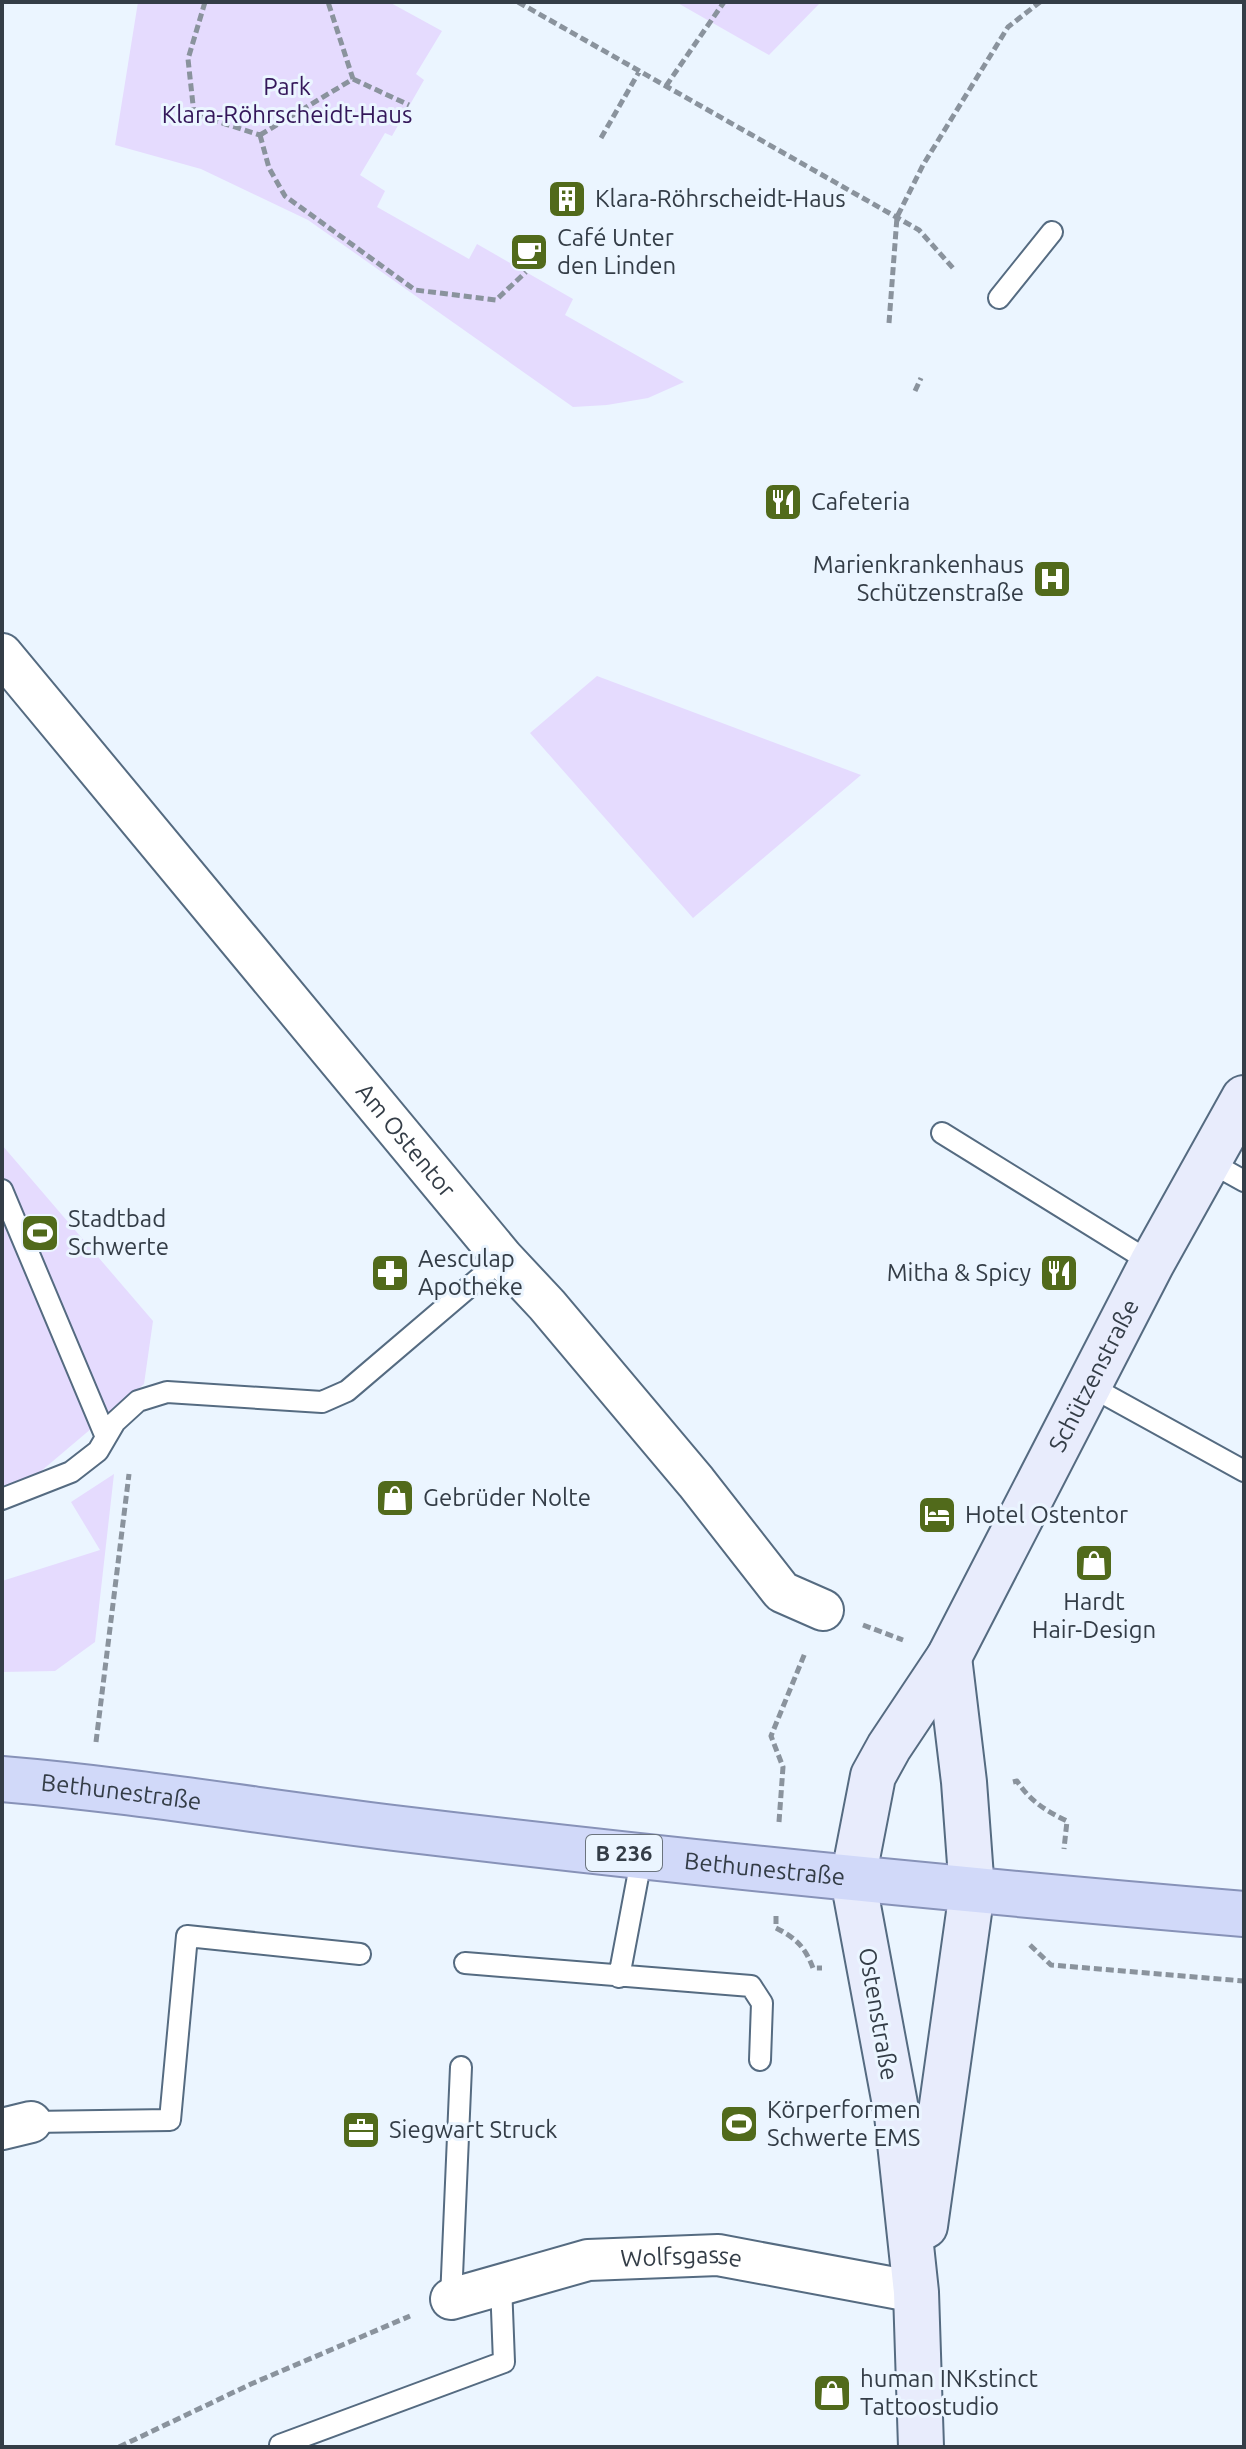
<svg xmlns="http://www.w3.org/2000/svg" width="1246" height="2449" font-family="Ubuntu,sans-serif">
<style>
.green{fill:#e5dbfe}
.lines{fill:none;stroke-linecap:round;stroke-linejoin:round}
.lane-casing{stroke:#556b81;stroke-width:24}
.street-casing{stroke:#556b81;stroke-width:44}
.secondary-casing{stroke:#556b81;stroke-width:48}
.primary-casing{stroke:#8792b8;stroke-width:48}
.path{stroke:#8a939d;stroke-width:5;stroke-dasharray:8 4;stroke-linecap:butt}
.lane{stroke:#fff;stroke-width:20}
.street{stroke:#fff;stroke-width:40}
.secondary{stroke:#e8ecfc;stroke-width:44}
.primary{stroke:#d1d9f9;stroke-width:44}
.labels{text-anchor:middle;stroke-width:6;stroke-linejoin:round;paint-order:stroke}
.shield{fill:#ebf5ff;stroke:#6b747e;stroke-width:2}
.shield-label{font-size:22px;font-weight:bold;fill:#343d47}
.park-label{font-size:24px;fill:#34175a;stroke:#ebf5ff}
.poi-label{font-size:24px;fill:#343d47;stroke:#ebf5ff;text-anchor:start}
.street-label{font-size:24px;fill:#343d47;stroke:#ebf5ff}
</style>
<rect width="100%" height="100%" fill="#ebf5ff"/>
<path class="green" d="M138,2H389L442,31L416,74L424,80L392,136L385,133L360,175L385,191L377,207L469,259L477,244L573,299L565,315L684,382L648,398L607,405L573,407L308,220L201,169L115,145Z
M676,2H821L769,55Z
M597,676L861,775L693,918L530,733Z
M2,1145L153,1321L144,1384L40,1472L2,1492Z
M114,1474L95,1642L55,1671L2,1672V1581L100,1550L71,1502Z"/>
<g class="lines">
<defs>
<path id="lane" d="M999,298L1052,232
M942,1133L1152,1263
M1208,1161L1244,1181
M2,1190L106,1437
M1088,1385L1244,1471
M2,1499L71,1472L98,1451L115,1422L138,1401L167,1392L322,1402L347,1391L503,1258
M465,1963L751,1986L762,2003L760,2060
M619,1977L642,1855
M31,2122L170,2120L187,1936L360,1954
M451,2299L461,2067
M280,2445L504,2362L501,2284"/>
<g id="street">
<path id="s1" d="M2,654L503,1258L547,1305L696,1482L782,1592L823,1610"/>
<path d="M2,2129L31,2122"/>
<path id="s2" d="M451,2299L588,2260L718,2255L916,2292"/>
</g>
<g id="secondary">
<path d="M925,2226L972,1891L964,1782L949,1657"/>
<path id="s3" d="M921,2447L916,2292L897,2115L853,1879L873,1776L889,1747L949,1657L1152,1263L1244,1098"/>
</g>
<g id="primary">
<path id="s4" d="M2,1779C134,1790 263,1812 394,1828C677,1862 960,1890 1244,1914"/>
</g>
</defs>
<use href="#lane" class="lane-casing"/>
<use href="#street" class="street-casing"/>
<use href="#secondary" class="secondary-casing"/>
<use href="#primary" class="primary-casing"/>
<path class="path" d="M205,2L188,59L194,114L260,135
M518,2L919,230L953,268
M353,79L409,105
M666,86L724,2
M260,135L269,168L285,196L415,290L496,300L526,272
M260,135L353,79L328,2
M601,138L639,72
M889,323L897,217L923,165L1008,27L1040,2
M915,391L921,378
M863,1625L903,1640
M96,1742L129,1474
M1013,1782L1017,1781C1030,1801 1046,1811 1067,1821L1064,1849
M779,1822L783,1767L771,1736L805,1653
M776,1916V1928C796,1938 805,1947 813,1968H822
M1030,1945L1051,1965L1244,1981
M119,2447L251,2384L410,2316"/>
<use href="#lane" class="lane"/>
<use href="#street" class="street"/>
<use href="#secondary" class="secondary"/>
<use href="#primary" class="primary"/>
</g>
<defs>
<symbol id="building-square" viewBox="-11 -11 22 22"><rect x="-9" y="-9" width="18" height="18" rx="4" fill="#516a1b" stroke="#ebf5ff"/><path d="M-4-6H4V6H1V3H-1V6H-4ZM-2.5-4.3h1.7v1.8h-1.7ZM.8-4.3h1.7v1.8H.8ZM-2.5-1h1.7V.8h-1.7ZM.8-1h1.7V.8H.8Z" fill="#fff"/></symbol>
<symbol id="cafe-square" viewBox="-11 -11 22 22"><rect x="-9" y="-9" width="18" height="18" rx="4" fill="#516a1b" stroke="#ebf5ff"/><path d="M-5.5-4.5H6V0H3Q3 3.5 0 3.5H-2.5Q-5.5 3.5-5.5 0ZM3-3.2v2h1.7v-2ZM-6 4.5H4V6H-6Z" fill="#fff"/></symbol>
<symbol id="restaurant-square" viewBox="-11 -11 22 22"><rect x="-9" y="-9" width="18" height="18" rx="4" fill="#516a1b" stroke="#ebf5ff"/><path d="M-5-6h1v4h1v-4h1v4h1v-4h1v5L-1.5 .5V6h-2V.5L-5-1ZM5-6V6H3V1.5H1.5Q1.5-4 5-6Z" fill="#fff"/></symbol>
<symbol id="hospital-square" viewBox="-11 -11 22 22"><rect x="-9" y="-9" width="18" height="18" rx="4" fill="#516a1b" stroke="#ebf5ff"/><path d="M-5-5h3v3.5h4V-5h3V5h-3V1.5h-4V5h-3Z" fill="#fff"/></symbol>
<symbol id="stadium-square" viewBox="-11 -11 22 22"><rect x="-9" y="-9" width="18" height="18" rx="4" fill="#516a1b" stroke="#ebf5ff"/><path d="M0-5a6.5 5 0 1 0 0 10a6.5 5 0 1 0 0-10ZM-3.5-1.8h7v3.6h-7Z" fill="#fff"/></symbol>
<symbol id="pharmacy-square" viewBox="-11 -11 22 22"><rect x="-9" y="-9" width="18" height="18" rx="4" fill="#516a1b" stroke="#ebf5ff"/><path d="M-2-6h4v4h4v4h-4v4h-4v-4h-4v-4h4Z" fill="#fff"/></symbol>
<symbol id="shop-square" viewBox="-11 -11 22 22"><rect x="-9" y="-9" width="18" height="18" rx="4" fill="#516a1b" stroke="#ebf5ff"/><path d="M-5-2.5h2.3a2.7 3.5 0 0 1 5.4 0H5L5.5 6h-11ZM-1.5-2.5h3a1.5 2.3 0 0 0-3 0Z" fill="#fff"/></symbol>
<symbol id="hotel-square" viewBox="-11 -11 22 22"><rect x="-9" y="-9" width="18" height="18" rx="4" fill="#516a1b" stroke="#ebf5ff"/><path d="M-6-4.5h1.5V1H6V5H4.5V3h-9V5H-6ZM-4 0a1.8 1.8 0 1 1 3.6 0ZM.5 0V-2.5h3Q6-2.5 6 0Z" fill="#fff"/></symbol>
<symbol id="office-square" viewBox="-11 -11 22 22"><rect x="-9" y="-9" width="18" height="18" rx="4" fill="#516a1b" stroke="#ebf5ff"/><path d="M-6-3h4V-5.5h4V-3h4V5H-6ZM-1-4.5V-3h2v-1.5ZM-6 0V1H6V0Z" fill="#fff"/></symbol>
</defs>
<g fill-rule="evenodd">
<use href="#building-square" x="545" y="177" width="44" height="44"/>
<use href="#cafe-square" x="507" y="230" width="44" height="44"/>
<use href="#restaurant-square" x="761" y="480" width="44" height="44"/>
<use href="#hospital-square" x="1030" y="557" width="44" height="44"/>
<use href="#stadium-square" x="18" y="1211" width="44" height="44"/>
<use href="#pharmacy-square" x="368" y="1251" width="44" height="44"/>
<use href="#restaurant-square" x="1037" y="1251" width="44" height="44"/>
<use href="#shop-square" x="373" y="1476" width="44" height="44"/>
<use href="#hotel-square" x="915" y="1493" width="44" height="44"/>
<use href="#shop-square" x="1072" y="1541" width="44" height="44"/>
<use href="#stadium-square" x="717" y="2102" width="44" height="44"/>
<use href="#office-square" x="339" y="2108" width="44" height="44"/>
<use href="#shop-square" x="810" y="2371" width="44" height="44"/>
</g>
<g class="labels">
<rect class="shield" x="586" y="1835" width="76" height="36" rx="6"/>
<g class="shield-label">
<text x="624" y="1861">B 236</text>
</g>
<g class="park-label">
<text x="287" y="95">Park<tspan x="287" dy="28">Klara-Röhrscheidt-Haus</tspan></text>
</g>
<g class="poi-label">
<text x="595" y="207">Klara-Röhrscheidt-Haus</text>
<text x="557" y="246">Café Unter<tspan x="557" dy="28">den Linden</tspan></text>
<text x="811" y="510">Cafeteria</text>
<text x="1024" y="573" text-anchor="end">Marienkrankenhaus<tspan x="1024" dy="28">Schützenstraße</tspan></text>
<text x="68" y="1227">Stadtbad<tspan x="68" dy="28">Schwerte</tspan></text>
<text x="418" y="1267">Aesculap<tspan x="418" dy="28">Apotheke</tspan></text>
<text x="1031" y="1281" text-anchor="end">Mitha &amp; Spicy</text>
<text x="423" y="1506">Gebrüder Nolte</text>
<text x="965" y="1523">Hotel Ostentor</text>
<text x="1094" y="1610" text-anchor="middle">Hardt<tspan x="1094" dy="28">Hair-Design</tspan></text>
<text x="767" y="2118">Körperformen<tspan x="767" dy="28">Schwerte EMS</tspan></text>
<text x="389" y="2138">Siegwart Struck</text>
<text x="860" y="2387">human INKstinct<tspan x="860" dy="28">Tattoostudio</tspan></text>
</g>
<g class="street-label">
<text dy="8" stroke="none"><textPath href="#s1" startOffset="632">Am Ostentor</textPath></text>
<text dy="8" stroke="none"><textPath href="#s3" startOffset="1136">Schützenstraße</textPath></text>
<text dy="8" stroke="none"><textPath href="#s4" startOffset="120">Bethunestraße</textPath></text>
<text dy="8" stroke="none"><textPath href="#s4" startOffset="768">Bethunestraße</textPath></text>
<text transform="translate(878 2014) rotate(80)" y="8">Ostenstraße</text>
<text dy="8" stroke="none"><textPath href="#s2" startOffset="236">Wolfsgasse</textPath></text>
</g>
</g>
<rect width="1246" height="2449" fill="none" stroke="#343d47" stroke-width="8"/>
</svg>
